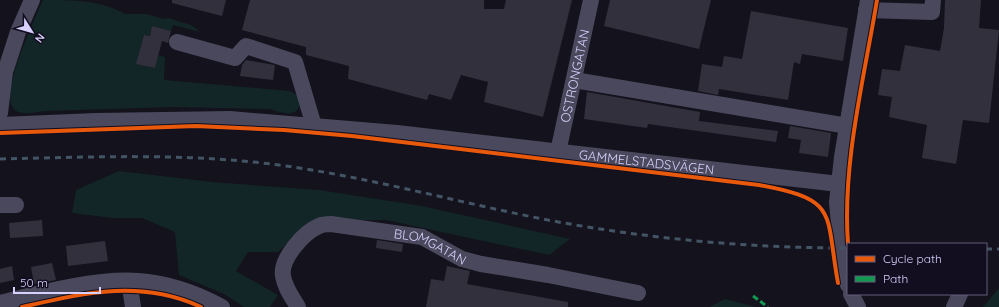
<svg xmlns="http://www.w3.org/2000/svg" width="999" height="307" font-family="Quicksand,sans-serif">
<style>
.green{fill:#122627}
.building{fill:#33303e}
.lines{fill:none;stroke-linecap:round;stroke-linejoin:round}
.minor{stroke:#4a485c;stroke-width:16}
.rail{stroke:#435464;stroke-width:3;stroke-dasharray:6 5;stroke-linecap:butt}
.quiet{stroke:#139951;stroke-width:3;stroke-dasharray:6 3;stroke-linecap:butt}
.cycleway-casing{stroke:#120e20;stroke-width:6}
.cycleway{stroke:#e8590c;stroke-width:4}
.labels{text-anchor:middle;stroke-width:3;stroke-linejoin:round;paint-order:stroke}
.street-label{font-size:13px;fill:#d7d0fc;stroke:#120e20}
</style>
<rect width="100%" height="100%" fill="#14121c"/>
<path class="green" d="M43,0C72,0 102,0 125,14H147L163,19L168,18L191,25L200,32L173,25L171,31L152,26L150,36L144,35L137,64L155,68L158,55L165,57L164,80L290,91L297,95L301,102C297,119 282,113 270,109L173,107L45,111C36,112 20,117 13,108C0,92 35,18 43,0Z
M119,171L212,182L319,190L422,206L570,239L549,255L386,220L312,221L278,252H248L236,271L278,295L270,307H244L224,294L179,275L175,232L142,218H112L72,213L76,190Z
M999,288V307H983Z
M725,299L756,307H709Z"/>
<path class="building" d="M172,0H226L222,16L172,3Z
M250,0H484V9H504L506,0H572L543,117L484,102L488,82L461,75L451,100L429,94L427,100L348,79L349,66L306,55V47L242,30Z
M610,0H711L699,49L604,26Z
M945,0H981L979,28L999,30L989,123L963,120L956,164L922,158L927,125L889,117L892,97L878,95L882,69L900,71L905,45L940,51L944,28Z
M751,11L848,28L843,61L802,54L800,64L794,62L788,100L719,89L718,95L698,91L702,64L722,67L724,56L742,59Z
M152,26L171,31L168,43L162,41L155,68L136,64L144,35L150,36Z
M246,60L275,65L273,80L240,76L242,65Z
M587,92L700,112L699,121L778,131L776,142L648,124L647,128L584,119Z
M790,126L831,133L828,157L799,153L801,140L788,138Z
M42,220L43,236L10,238L9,223Z
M377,240L403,244L402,252L376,248Z
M105,241L108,261L68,266L66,246Z
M52,263L56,280L34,284L31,267Z
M12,266L14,280L0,283V269Z
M447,266L470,271L467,284L568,302V307H426L431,279L444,281Z"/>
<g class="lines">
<g class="minor">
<path d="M866,10L932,12L933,0"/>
<path d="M177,42L235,58L246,46L295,62L314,126"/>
<path d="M574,80L848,126"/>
<path d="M0,113L5,72L18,32L32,0"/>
<path id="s1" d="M0,125L96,121L230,119L397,133L839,184"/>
<path id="s2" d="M558,152L591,0"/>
<path d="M0,205H16"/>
<path d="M129,281L133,307"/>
<path d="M848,285L841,247L837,202L842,157L868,0"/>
<path d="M851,294L858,307"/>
<path d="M0,303C40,293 97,278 138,281C168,283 196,293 222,307"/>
<path id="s3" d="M298,307C292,297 285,288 283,276C280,259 304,232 319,226C323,224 327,224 331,224L422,237L462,259L481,264L548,275L638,293"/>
<path d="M954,307L960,294"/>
</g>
<path class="rail" d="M0,159C90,157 181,153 271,164C366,176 459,203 553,221C651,239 749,248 848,248
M986,249H999"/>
<path class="quiet" d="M753,296L768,307"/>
<defs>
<path id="cycleway" d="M0,133L196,126L284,130L352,136L759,185C840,200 825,212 838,283
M848,244C842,164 864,79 877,0
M22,307C84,293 140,279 201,307"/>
</defs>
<use href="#cycleway" class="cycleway-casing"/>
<use href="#cycleway" class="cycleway"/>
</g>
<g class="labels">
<g class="street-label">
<text dy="5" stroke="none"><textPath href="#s2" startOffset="78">OSTRONGATAN</textPath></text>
<text dy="5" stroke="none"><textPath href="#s1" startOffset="649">GAMMELSTADSVÄGEN</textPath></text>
<text dy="5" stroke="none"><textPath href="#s3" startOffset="214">BLOMGATAN</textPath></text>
</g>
</g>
<rect x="847" y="243" width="140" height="52" fill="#120e20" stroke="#615c78"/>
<rect x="855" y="256" width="20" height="6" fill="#e8590c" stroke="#615c78"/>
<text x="883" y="263" font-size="12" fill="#d7d0fc">Cycle path</text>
<rect x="855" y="276" width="20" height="6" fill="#139951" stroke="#615c78"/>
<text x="883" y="283" font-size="12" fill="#d7d0fc">Path</text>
<g transform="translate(32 32) rotate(127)" stroke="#120e20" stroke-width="3" paint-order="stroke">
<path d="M0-3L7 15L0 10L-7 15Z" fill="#d7d0fc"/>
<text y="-6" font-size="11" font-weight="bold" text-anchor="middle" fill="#d7d0fc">N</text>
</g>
<path d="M14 287v6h86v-6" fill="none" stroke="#d7d0fc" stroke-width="2"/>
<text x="20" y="287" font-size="12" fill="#d7d0fc" stroke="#120e20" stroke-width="3" paint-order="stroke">50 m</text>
</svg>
